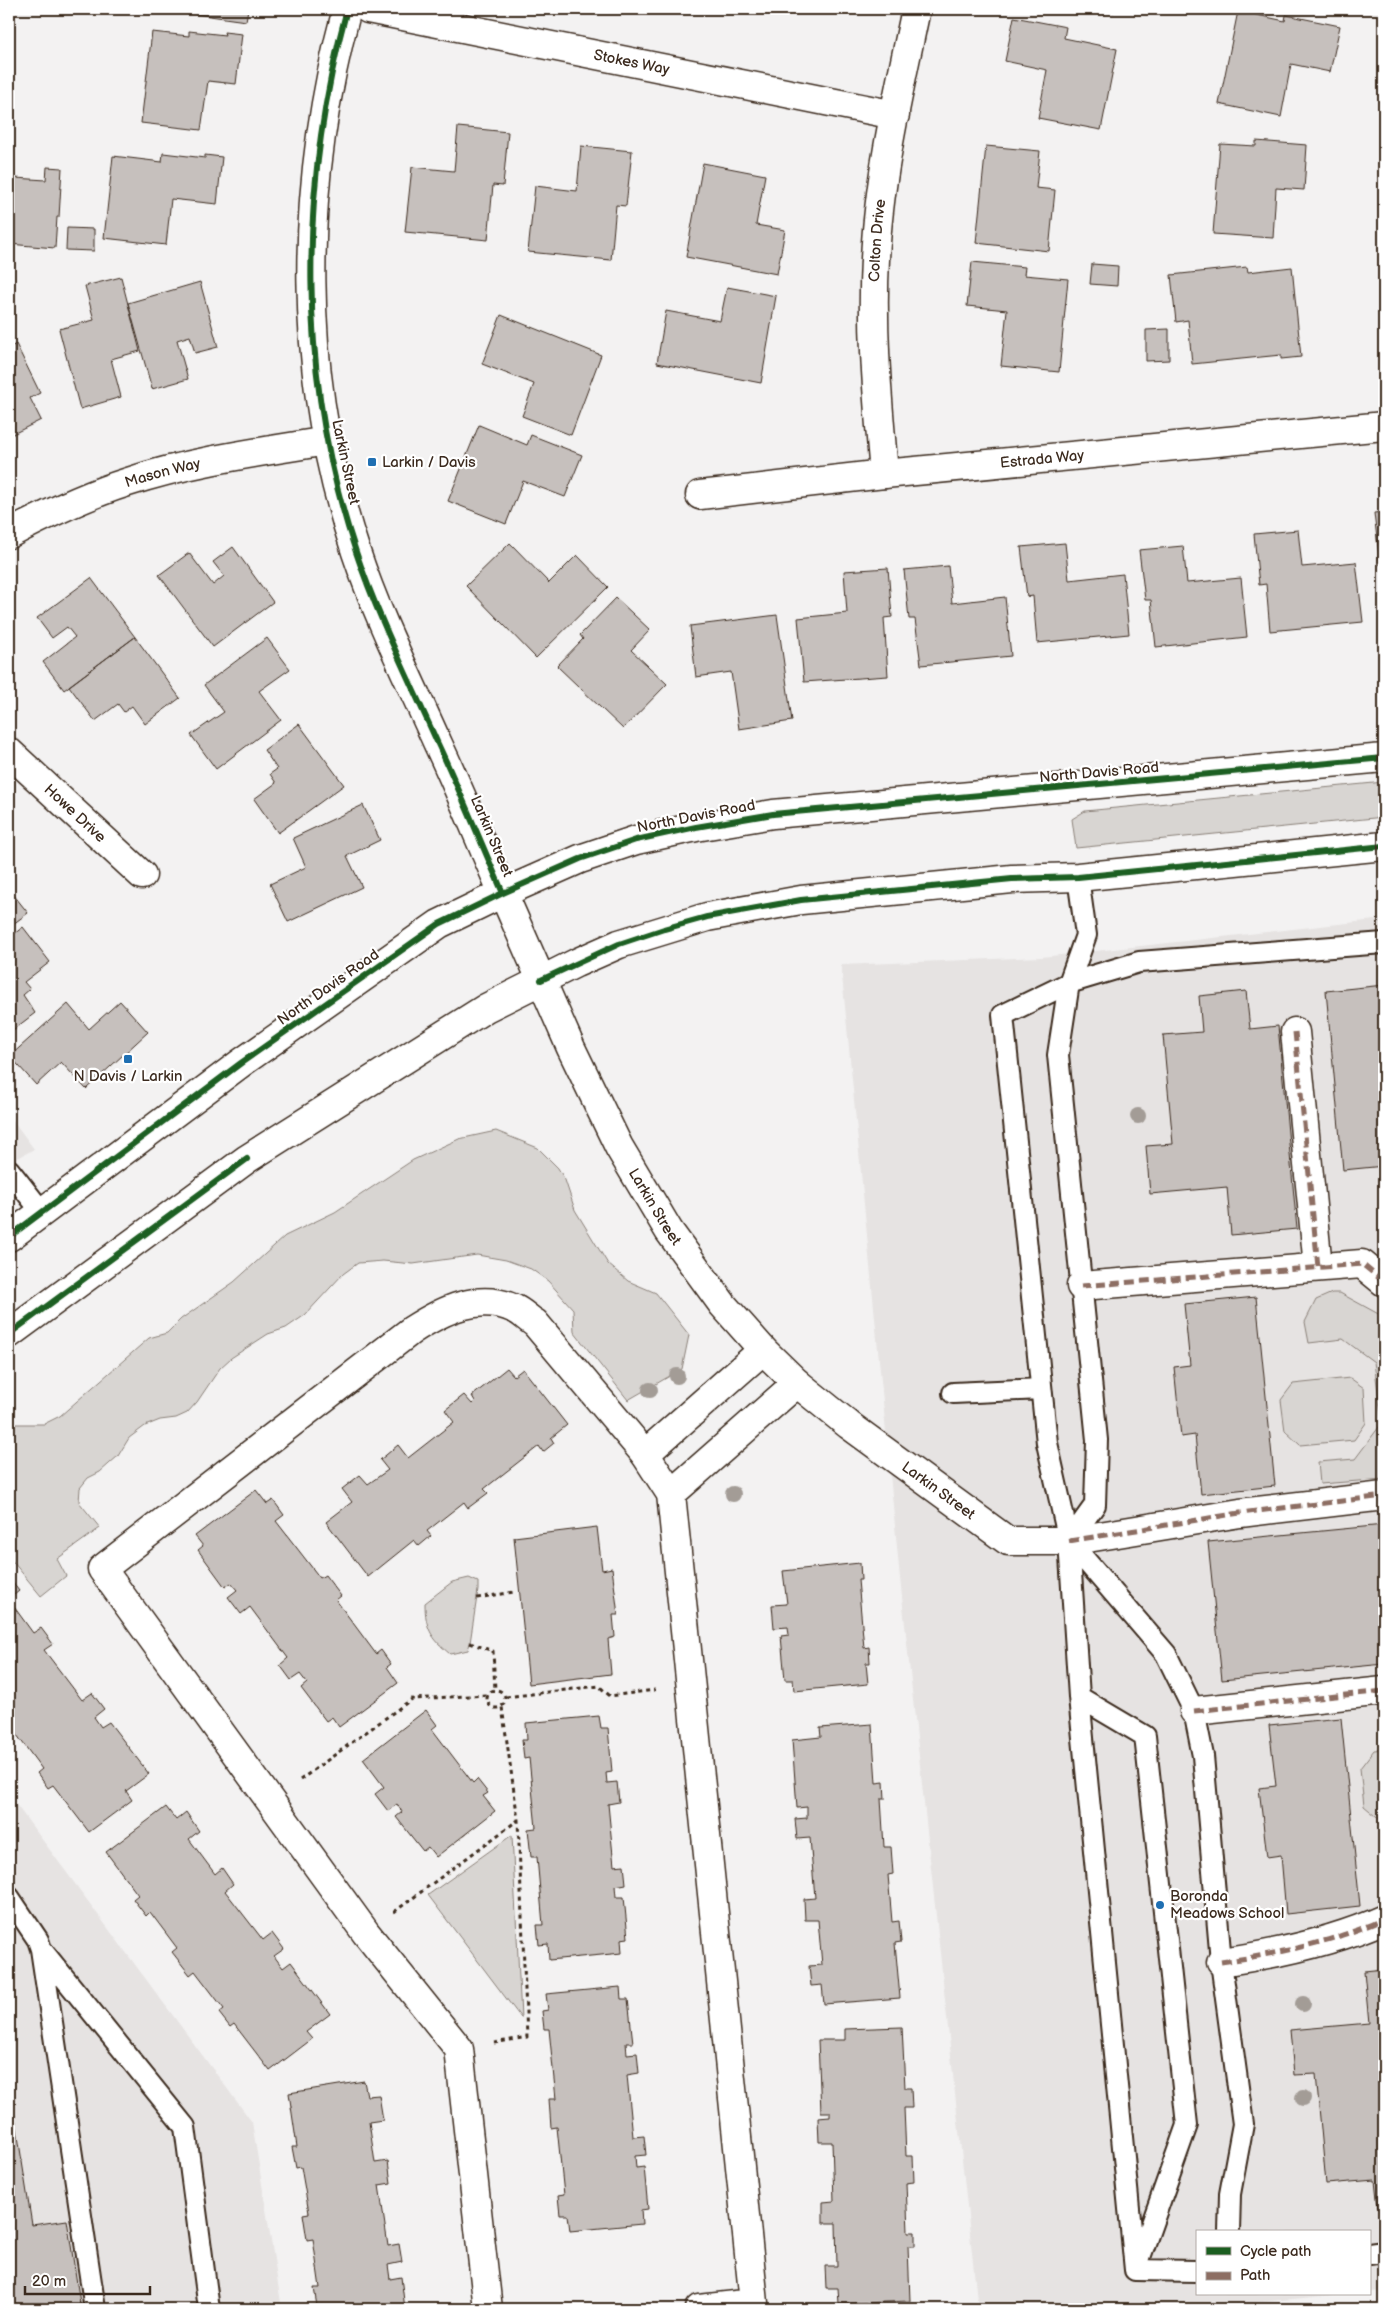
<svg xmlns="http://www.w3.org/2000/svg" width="1393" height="2318" font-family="'Balsamiq Sans',sans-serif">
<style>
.built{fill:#e6e3e2}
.green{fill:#d8d5d2;stroke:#8a8078}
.building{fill:#c6c0bd;stroke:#3b2a1e}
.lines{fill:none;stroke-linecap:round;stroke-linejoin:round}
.lane-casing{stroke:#3b2a1e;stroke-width:24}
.street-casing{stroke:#3b2a1e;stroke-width:31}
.secondary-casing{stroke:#3b2a1e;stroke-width:31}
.highway-casing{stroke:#3b2a1e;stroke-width:31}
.path{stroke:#3b2a1e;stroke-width:3;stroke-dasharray:4 4;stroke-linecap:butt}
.lane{stroke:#fff;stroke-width:20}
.street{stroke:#fff;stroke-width:28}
.secondary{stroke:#fff;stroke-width:28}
.highway{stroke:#fff;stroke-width:28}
.quiet{stroke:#8d6e63;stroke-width:5;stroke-dasharray:10 5;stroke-linecap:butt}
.cycleway-casing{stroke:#fff;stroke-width:9}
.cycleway{stroke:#1b5e20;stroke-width:6}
.tree{fill:#a39c96}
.poi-dot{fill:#1f6fb2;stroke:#fff;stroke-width:2}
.labels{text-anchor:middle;stroke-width:4.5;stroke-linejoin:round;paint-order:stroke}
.street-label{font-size:15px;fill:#3b2a1e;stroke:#fff}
.poi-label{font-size:15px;fill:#3b2a1e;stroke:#fff;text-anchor:start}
</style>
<rect width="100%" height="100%" fill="#f3f2f2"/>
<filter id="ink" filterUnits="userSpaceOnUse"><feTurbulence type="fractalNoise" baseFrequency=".02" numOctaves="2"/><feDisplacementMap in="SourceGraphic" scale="10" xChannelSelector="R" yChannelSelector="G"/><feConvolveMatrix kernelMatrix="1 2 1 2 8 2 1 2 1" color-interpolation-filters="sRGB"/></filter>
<g filter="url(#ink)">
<path class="built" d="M1384,919V2291L1369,2292V2232H1197V2294H1345L1189,2309H978L900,1578L841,965L1042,957Z
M9,1115L34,1149L9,1163Z
M9,1795L252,2122L282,2309H9Z"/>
<path class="green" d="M1384,782V817L1076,848L1072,819L1085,811Z
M496,1131L538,1148L558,1168L565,1180L575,1210L608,1264L628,1281L656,1293L689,1335L682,1369L628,1400L574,1332L573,1309L548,1281L531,1269L506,1260L477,1255L413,1264L383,1261L358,1263L343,1274L305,1315L286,1328L268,1334L231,1358L220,1368L197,1402L187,1413L176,1418L160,1420L145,1426L129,1438L118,1456L100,1472L88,1478L80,1488L79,1502L100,1528L57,1559L66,1576L41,1596L9,1557V1429L15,1424H44L60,1416L149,1338L167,1333L181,1319L234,1282L285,1236L335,1212L413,1160L459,1139Z
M1332,1293H1340L1384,1317V1479L1320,1484L1318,1462L1355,1459L1382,1423L1374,1362L1343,1339L1309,1343L1305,1322L1316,1300Z
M1350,1378L1364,1388L1366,1423L1354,1440L1300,1445L1285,1431L1281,1400L1293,1384Z
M469,1578L478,1582V1590L470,1643L468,1650L450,1654C431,1638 425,1628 425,1603L452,1582Z
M1384,1749V1820L1382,1821L1364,1806L1360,1768L1374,1750Z
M512,1835L521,2018L428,1895Z"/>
<path class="building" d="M159,9H248L246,21Z
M1097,9H1114V12Z
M1238,11L1285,21L1286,15L1340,26L1330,72L1291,64L1281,117L1219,104Z
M1014,17L1066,27L1064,38L1117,49L1101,130L1038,118L1047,70L1005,61Z
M189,31L225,35L224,32L242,34L236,84L208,81L201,130L141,123L152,32L189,36Z
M458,127L508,132L503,186L493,185L488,240L405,232L412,167L454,171Z
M1256,141L1307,145L1304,190L1276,188L1273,238L1213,234L1220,144L1256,146Z
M581,146L632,151L626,206L616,205L611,260L528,252L535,186L577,191Z
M986,146L1040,151L1036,188L1055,190L1049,251L976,243Z
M163,153L205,158V155L222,157L217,204L171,199L166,245L104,238L113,156L162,162Z
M703,163L765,175L756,225L785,230L777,274L686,257Z
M47,167L62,168L59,217H57L55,248L9,244V211H12L15,178L46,180Z
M67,228L94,229V251L66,250Z
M972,262L1025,267L1024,275L1068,279L1059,372L1001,366L1007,310L967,306Z
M1092,264L1118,266L1117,286L1090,284Z
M1247,267L1248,272L1292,267L1301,357L1281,359V355L1192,364L1188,320L1176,322L1171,275Z
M121,277L140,351L111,359L121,397L80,409L59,329L94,320L85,286Z
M200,282L218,347L195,353L190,336L177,340L188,379L152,389L128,303Z
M727,287L776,296L761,383L657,363L666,311L720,321Z
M501,315L601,355L571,435L522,416L534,384L482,364Z
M1169,329V360L1146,361V330Z
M16,344L40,393L30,398L41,420L9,436V348Z
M479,425L527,445L531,435L582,455L565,497L523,481L506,524L448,501Z
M1384,512V565H1380L1374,513Z
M1298,530L1302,567L1356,562L1363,622L1270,631L1266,584L1259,585L1254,534Z
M510,543L549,583L577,555L608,587L536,658L466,586Z
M1065,543L1069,580L1123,574L1129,634L1037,643L1033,596L1027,597L1021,547Z
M1183,546L1187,583L1241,578L1247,637L1156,647L1151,600H1145L1139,550Z
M233,547L273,602L213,647L159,575L189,553L213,585L224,576L213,562Z
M948,566L952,603L1005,597L1011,656L921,665L915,619H909L904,570Z
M888,568L892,617L884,618L888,676L804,682L798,618L847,613L844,571Z
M91,578L135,637L64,690L43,662L75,637L67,627L52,638L37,618Z
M616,598L650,630L631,650L667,684L623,729L557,666L583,639L580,635Z
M777,615L792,721L739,729L731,672L696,677L690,626Z
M135,637L180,698L145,724L132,706L124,712L118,704L95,721L69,686Z
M267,638L290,669L259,691L281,720L216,769L191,735L224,712L204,685Z
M299,724L344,785L278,833L254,799L276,783L270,774L277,769L264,750Z
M363,805L380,840L347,856L362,887L288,922L270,884L306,867L293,838Z
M9,889L28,913L9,927Z
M23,927L50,962L24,982L30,989L23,995L35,1013L9,1033V938Z
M1384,985V1166L1343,1170L1326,991Z
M1246,991L1250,1029L1278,1026L1297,1229L1231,1235L1227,1187L1150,1194L1146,1146L1173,1144L1163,1035L1202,1032L1199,996Z
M120,1001L148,1032L86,1089L61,1062L36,1085L10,1056L68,1004L89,1029Z
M1256,1297L1275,1486L1201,1494L1195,1435L1181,1437L1174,1367L1190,1365L1184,1304Z
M507,1368L514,1376L523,1369L567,1425L551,1438L554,1443L543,1452L539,1446L484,1489L488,1493L468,1508L464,1502L427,1531L431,1536L419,1546L414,1540L368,1577L326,1522L352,1502L342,1489L360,1475L368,1484L388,1470L380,1460L398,1445L408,1458L454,1422L445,1410L464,1395L472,1404L475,1401L472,1396Z
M256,1490L267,1504L273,1500L284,1515L276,1521L320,1578L325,1575L341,1596L336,1600L376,1654L381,1650L391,1664L387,1667L398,1683L339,1727L332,1717L326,1721L301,1688L307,1683L300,1674L291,1680L280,1665L288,1658L250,1607L241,1614L228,1597L237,1590L231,1583L225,1587L198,1550L203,1546L195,1536Z
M1384,1525V1664L1222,1680L1208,1542Z
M597,1527L602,1570L612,1568L618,1615H613L615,1637L608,1639L611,1674L529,1684L514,1537Z
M860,1563L861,1580H858L864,1648L869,1647L870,1663H866L868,1684L794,1691L793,1680H785L781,1636L789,1635L788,1627L774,1628L772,1605L787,1604L783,1571Z
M9,1578L19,1591L9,1599Z
M9,1600L33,1633L41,1628L53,1644L44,1650L82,1700L92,1693L104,1709L94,1717L101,1727L109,1722L149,1774L126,1791L132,1800L89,1832L53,1785L48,1788L37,1773L42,1769L14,1731L9,1736Z
M426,1710L437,1725L432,1729L473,1783L477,1779L488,1793L483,1796L495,1811L436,1857L428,1847L423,1851L396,1817L402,1812L397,1804L388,1811L375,1794L384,1787L363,1759Z
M599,1716L601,1728H608L612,1772L606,1773L607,1783L617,1782L619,1802L608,1804L614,1866L624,1865L626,1884L615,1886L616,1897H624L628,1938L621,1939L622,1953L549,1960L548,1944L539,1945L537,1925H543L537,1857H531L528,1829L536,1828L529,1758L524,1759L522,1740H527L526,1723Z
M1341,1718L1360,1906L1286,1914L1281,1855L1267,1857L1259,1788L1276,1786L1269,1725Z
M872,1724L876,1783L884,1782L885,1799H881L884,1847H891L893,1874L888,1875L892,1922L899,1921L901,1942L895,1943L900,1998L824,2004L822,1985L811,1986L809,1966L822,1965L818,1920H805L804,1899L815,1898L810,1838L797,1839L795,1819L807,1818V1807L797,1808L792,1740L821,1737L820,1728Z
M166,1807L176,1820L186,1812L199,1831L189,1839L215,1874L222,1868L233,1884L225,1891L263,1940L272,1933L284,1949L274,1956L283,1968L291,1962L330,2014L306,2032L312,2039L270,2071L234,2024L230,2027L219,2013L224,2009L195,1971L190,1975L172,1952L177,1948L150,1912L146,1916L133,1899L138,1895L106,1852Z
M1384,1969V2208H1378L1375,2180L1326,2184L1316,2074L1294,2075L1290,2030L1369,2023L1364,1971Z
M620,1987L621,1999H628L633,2043H626L627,2054L637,2053L639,2073L627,2075L633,2137L644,2136L646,2155L635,2156L636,2168L644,2167L648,2209L641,2210L642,2224L570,2231L568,2215H560L558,2196L564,2195L557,2127L551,2128L549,2099H556L549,2029H544L542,2011L548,2010L546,1994Z
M902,2027L905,2088H911L912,2108H904L906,2156H913L914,2182L906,2183L908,2232H915V2246H908L910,2301L839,2304L838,2288H826L825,2266H837L836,2223H823V2202L834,2201L832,2142H819L818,2118L830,2117V2112H821L818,2040H845V2029Z
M9,2079L32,2225L67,2220L81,2309H9Z
M364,2081L367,2096L379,2095L383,2120L369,2122L375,2163L388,2161L391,2183L379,2185L388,2246L399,2244L402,2262L388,2265L390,2279L401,2277L405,2309H323V2305L317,2306L314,2288H320L313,2239L307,2240L303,2214L309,2213L301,2167L296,2168L292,2147H297L289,2093Z"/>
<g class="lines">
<defs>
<path id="lane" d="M1078,877L1086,935L1069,983L1058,1055L1097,1440L1095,1505L1069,1541L1166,1654L1194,1711L1203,1756L1221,1962L1243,2124L1230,2194L1229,2232
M9,1170L42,1212
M953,1393L1041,1389
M1079,1697L1145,1736L1187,2125L1138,2263
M9,1897L38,1940L41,1949L95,2309
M41,1949L185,2127L209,2309
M1369,2254L1384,2252
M1135,2270L1079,1697L1069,1541L1047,1443L1003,1015L1069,983L1139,962L1384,943
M1135,2270L1197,2271"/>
<g id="street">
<path id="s1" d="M368,9L895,115"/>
<path id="s2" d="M884,474C878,402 871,331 875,259C879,175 899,91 916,9"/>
<path id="s3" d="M700,495L884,474L1384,426"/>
<path id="s4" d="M9,534C47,514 86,495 128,482C192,461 260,452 327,441"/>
<path id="s5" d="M9,752L142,875"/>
<path id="s6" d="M503,893L571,1048L619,1147L669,1231L723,1305L763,1350L797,1383L849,1425L1008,1541H1069L1240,1513L1384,1496"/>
<path d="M1295,1032L1318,1267"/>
<path d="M1081,1286L1362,1264L1384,1282"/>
<path d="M645,1454L763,1350"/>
<path d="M671,1494L797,1383"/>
<path d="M1194,1711L1384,1691"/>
<path d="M1221,1962C1277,1954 1333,1942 1384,1919"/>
<path d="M488,2309L459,2049L366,1933L102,1569L412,1330C443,1310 479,1292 515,1309C522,1312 528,1319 535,1323L645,1454L671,1494L754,2303L699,2309"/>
</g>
<path id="secondary" d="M347,9C299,187 297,376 356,552C378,618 410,681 438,744C461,793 481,843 503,893"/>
<path id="highway" d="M9,1237L241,1063L439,924L503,893L580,859L636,840L696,827L773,814L1384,758
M9,1334L247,1159L486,1008L576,963L619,944L707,917L801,900L1012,879L1078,877L1384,846"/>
</defs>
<use href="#lane" class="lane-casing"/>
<use href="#street" class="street-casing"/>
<use href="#secondary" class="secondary-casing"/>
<use href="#highway" class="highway-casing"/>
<path class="path" d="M1384,1345L1381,1353L1384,1371
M477,1598L514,1592
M470,1643L493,1651L495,1690
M487 1699a9 9 0 1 1 18 0a9 9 0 1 1-18 0Z
M506,1697L599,1686L610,1696L655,1690
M300,1780L412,1699L487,1695
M394,1912L518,1820L502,1707
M494,2043L527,2037L518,1820"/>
<use href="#lane" class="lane"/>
<use href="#street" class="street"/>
<use href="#secondary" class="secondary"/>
<use href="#highway" class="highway"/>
<path class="quiet" d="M1295,1032L1318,1267
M1081,1286L1362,1264L1384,1282
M1069,1541L1240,1513L1384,1496
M1194,1711L1384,1691
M1221,1962C1277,1954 1333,1942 1384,1919"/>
<defs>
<path id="cycleway" d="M347,9C299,187 297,376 356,552C378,618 410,681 438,744C461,793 481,843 503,893
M541,980L619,944L664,929L707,917L801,900L1012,879L1078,877L1384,846
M9,1237L241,1063L439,924L503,893L580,859L636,840L696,827L773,814L1384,758
M9,1334L247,1159"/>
</defs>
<use href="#cycleway" class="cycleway-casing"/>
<use href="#cycleway" class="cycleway"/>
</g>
<g class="tree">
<circle cx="1138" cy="1116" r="8"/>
<circle cx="677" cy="1376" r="8"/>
<circle cx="650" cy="1390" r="8"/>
<circle cx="733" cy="1494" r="8"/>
<circle cx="1303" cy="2004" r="8"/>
<circle cx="1303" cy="2098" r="8"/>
</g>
</g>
<g class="poi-dot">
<rect x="367" y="457" width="10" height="10" rx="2.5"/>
<rect x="123" y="1054" width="10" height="10" rx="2.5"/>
<circle cx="1160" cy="1905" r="5"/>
</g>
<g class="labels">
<g class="street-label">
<text dy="5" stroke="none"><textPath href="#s1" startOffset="269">Stokes Way</textPath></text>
<text dy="5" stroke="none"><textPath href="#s2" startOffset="234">Colton Drive</textPath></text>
<text dy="5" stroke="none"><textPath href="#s3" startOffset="344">Estrada Way</textPath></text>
<text transform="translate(346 462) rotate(78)" y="5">Larkin Street</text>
<text dy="5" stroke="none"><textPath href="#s4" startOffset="166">Mason Way</textPath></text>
<text transform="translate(1099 772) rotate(-5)" y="5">North Davis Road</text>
<text dy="5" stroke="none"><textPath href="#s5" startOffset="90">Howe Drive</textPath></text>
<text transform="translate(696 816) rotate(-11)" y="5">North Davis Road</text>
<text transform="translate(492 836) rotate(67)" y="5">Larkin Street</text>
<text transform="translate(328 987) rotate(-35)" y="5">North Davis Road</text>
<text dy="5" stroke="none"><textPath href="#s6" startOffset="349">Larkin Street</textPath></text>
<text dy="5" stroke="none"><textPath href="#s6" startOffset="754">Larkin Street</textPath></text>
</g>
<g class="poi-label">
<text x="382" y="467">Larkin / Davis</text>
<text x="128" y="1081" text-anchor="middle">N Davis / Larkin</text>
<text x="1170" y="1901">Boronda<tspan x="1170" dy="17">Meadows School</tspan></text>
</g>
</g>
<rect width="1393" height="2318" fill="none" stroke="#fff" stroke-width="30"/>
<rect x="15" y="15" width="1363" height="2288" fill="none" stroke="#3b2a1e" stroke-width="2" filter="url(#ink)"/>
<rect x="1196" y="2230" width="175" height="65" fill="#ffffff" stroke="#b1aaa5"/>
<rect x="1206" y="2247" width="25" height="8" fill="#1b5e20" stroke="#b1aaa5"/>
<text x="1240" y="2256" font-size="15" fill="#3b2a1e">Cycle path</text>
<rect x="1206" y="2272" width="25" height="8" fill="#8d6e63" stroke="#b1aaa5"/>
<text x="1240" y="2280" font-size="15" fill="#3b2a1e">Path</text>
<path d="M25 2286v8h125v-8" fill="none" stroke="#3b2a1e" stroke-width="2.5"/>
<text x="32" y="2286" font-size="15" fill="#3b2a1e" stroke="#ffffff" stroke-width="4" paint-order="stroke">20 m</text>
</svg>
